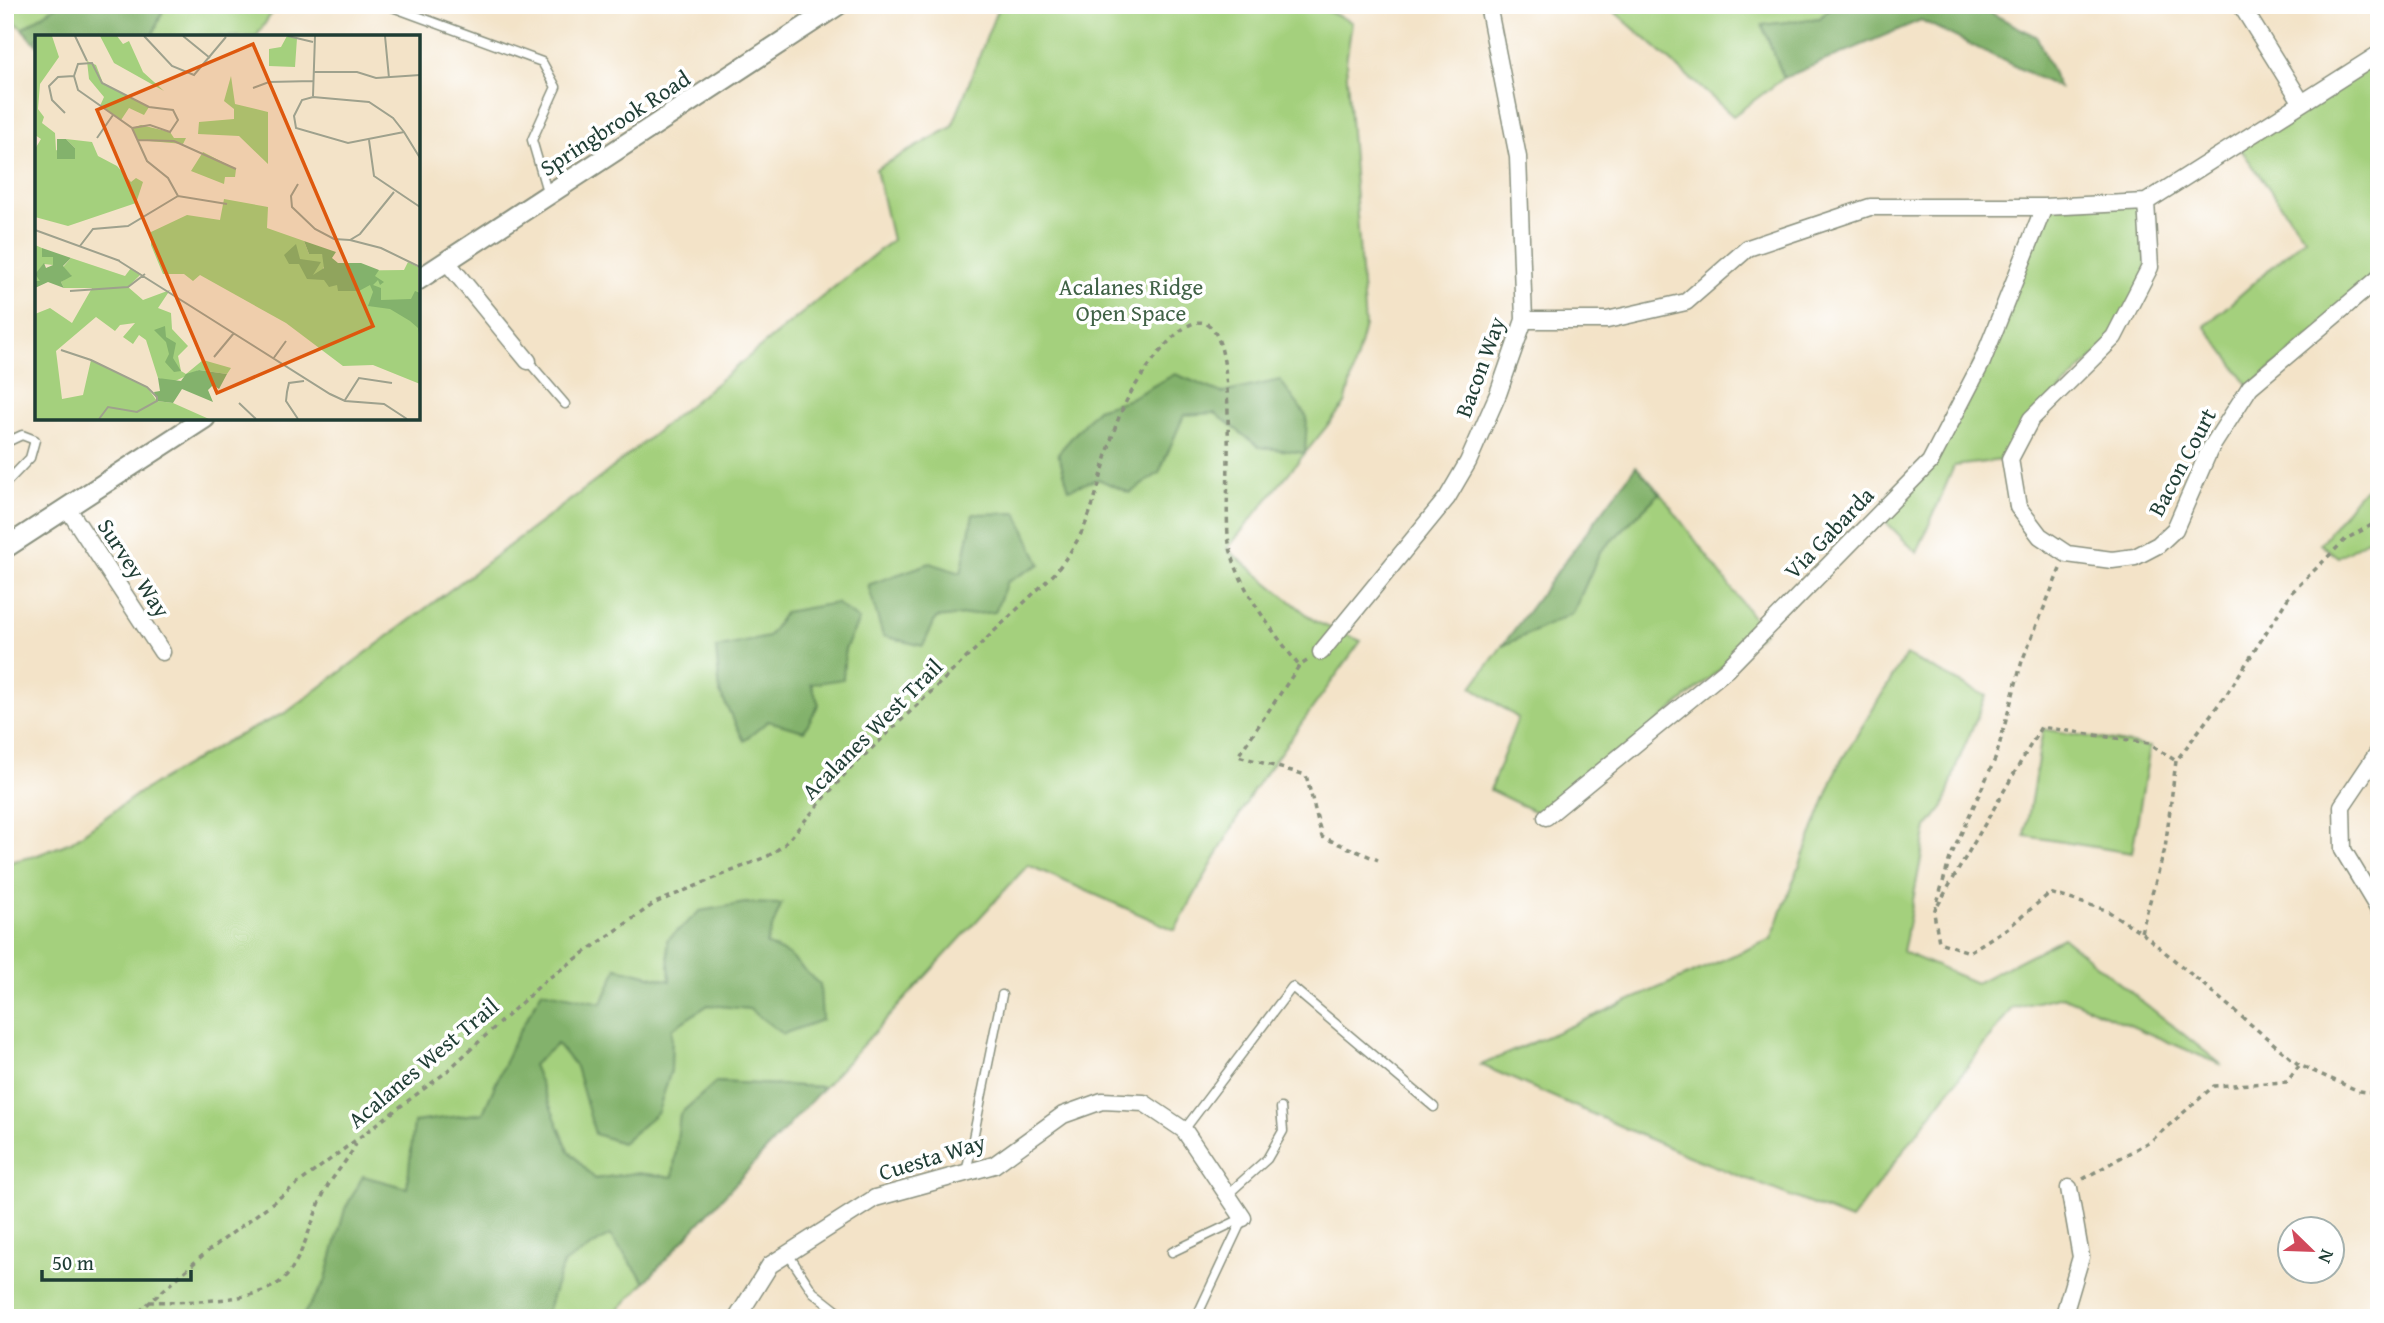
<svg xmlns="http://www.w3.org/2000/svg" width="2384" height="1323" font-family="'Gentium Book Plus',serif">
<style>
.green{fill:#a4d07d;stroke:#628658;stroke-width:2;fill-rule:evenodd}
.forest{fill:#83b26c;stroke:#517850;stroke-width:2}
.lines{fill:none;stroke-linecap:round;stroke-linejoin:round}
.service-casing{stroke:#89907e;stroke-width:11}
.minor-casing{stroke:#89907e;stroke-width:19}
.tertiary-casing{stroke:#89907e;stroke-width:23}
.path{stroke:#89907e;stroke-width:3.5;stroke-dasharray:5 5;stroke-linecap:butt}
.service{stroke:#fff;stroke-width:8}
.minor{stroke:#fff;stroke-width:16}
.tertiary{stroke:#fff;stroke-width:19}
.labels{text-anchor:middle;stroke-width:7;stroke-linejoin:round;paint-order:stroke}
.street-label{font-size:23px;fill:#1f3d34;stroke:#fff}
.park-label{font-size:23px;fill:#406246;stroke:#fff}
.inset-road{fill:none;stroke:#9ea18d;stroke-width:2}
.view{fill:#de580e;fill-opacity:0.15;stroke:#de580e;stroke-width:3.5}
.inset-edge{fill:none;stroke:#1f3d34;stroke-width:3.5}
</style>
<rect width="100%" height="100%" fill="#fff"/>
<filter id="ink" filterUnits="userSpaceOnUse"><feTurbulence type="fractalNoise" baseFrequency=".0143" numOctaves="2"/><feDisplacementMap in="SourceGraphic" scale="14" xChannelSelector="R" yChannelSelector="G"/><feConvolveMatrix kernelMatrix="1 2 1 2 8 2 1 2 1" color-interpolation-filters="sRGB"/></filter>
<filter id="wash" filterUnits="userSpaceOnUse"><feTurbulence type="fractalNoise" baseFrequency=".00686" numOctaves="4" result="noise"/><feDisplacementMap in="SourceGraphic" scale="28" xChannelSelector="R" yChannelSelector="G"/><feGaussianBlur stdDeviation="1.57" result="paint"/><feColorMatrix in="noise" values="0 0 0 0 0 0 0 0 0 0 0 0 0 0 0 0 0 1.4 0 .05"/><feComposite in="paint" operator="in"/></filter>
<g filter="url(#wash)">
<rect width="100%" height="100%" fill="#f3e3c8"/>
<path class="green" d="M5,5H58L22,29L5,11Z
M165,5H277L256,37H152Z
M999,5H1314L1352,22L1346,62L1365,326L1345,404L1227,549L1316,622L1361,641L1254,789L1175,930L1028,865L824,1087L716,1082L680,1114L673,1177L635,1173L594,1179L569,1151L555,1120L474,1318H5V863L35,856L71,842L139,793L229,740L287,712L601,477L892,240L876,169L952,127ZM781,904L766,944L789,955L783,1034L749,1008L708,1005L672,1029L671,1070L617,968L671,981Z
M1607,5H1833L1820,18L1762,25L1784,78L1733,116Z
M2379,54V278L2250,387L2205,326L2305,238L2237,144Z
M2146,202V276L2114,337L2031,419L2010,459L1954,466L1917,553L1879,515L1930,462L2044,207Z
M2379,479V533L2338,557L2320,544L2357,496Z
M1660,493L1764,632L1546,817L1490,790L1518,718L1472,687L1502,646L1573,613L1600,552Z
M1906,655L1986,696L1957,764L1944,806L1927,828L1903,952L1976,983L2063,938L2222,1065L2062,996L2012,1008L1851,1220L1686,1155L1481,1065L1771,939L1838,766Z
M2043,729L2150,747L2132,853L2025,836Z
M610,1235L645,1282L611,1318H545L563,1263Z"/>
<path class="forest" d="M58,5H165L152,37H37V45L22,29Z
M1833,5H1976L2037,37L2059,88L1921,20L1784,78L1762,25L1820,18Z
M1175,374L1222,393L1280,380L1307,417L1305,453L1259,447L1215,413L1184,415L1159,473L1130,493L1098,479L1069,489L1058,453L1097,409L1127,400Z
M1636,466L1660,493L1600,552L1573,613L1502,646Z
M1017,513L1040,564L1007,582L995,612L936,618L923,646L883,636L868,585L930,563L961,573L973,514Z
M836,603L859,620L845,649L843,679L811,684L819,704L804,731L768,721L744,741L720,693L716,648L768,637L785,612Z
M745,903L781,904L766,944L789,955L820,985L822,1020L783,1034L749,1009L708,1005L672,1029L671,1070L658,1112L622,1143L595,1134L576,1067L557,1044L533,1065L569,1151L595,1179L635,1173L673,1177L680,1114L716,1082L824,1087L645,1282L610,1235L563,1264L545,1318H301L325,1282L345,1209L363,1176L407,1188L414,1122L483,1113L514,1041L542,991L602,1003L617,968L670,981L667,940L700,911Z"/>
</g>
<g filter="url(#ink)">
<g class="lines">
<defs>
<path id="service" d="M387,5L542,62L556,87L532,140L548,195
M528,361L565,404
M5,443L22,435L35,440L30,458L5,484
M1184,1130L1292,987L1434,1107
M966,1173L1002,995
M1227,1195L1267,1159L1283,1131L1281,1108
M1172,1252L1243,1218
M788,1254L813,1292L846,1318
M1196,1318L1243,1218"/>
<path id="minor" d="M2241,5L2302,103
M2146,202L2150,267L2114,337L2031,419L2010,459L2018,507L2040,536L2067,554L2112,560L2135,557L2158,545L2175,529L2209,451L2250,387L2379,278
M447,262L528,361
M1524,320H1607L1686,302L1748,248L1870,207H2044L2146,202L2379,54
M68,509L162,652
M1321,652L1447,498L1468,462L1498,394L1524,320L1518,157L1488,5
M2379,751L2342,806L2343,850L2379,910
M1546,817L1726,670L1930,462L1982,362L2044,207
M737,1318L770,1265L875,1198L994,1165L1063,1115L1102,1101L1144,1103L1184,1130L1243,1218
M2063,1318L2081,1257L2069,1188"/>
<path id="tertiary" d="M418,280L838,5
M5,548L205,418"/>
</defs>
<use href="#service" class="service-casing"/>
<use href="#minor" class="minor-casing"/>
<use href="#tertiary" class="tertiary-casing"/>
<path class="path" d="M2060,569L2022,661L1996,757L1950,858L1934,913L1939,942L1969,952L2009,927L2050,893L2106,910L2141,932L2299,1065L2359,1091L2379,1094
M1307,661L1299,666L1238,756L1306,775L1322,837L1378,860
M1938,905L2041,727L2149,743L2176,761
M2141,932L2165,849L2176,761L2228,692L2292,592L2346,539L2379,521
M2083,1179L2152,1140L2214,1086L2287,1082L2299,1066
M149,1302C186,1301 266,1305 289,1273C307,1247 312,1216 326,1189C335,1173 348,1160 356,1144
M132,1318L203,1255L445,1073L546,980L655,903L768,856L784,845L845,774L1054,574C1066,559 1077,543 1085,525C1105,479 1107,429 1135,386C1261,195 1219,488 1229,543C1238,589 1272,629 1299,666"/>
<use href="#service" class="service"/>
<use href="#minor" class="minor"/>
<use href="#tertiary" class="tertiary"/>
</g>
</g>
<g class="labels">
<g class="street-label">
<text transform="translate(615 123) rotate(-33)" y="8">Springbrook Road</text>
<text transform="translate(1480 367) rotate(-70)" y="8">Bacon Way</text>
<text transform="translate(2182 462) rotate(-62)" y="8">Bacon Court</text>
<text transform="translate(1829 533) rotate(-46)" y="8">Via Gabarda</text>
<text transform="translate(134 568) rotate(57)" y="8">Survey Way</text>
<text transform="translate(872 729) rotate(-45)" y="8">Acalanes West Trail</text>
<text transform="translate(423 1063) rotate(-40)" y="8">Acalanes West Trail</text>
<text transform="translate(932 1157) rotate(-17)" y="8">Cuesta Way</text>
</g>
<g class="park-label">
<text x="1131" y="295">Acalanes Ridge<tspan x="1131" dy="26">Open Space</tspan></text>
</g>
</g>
<g transform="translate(35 35)">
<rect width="385" height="385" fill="#f3e3c8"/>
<path d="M0,1H17L24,22L5,49L3,74L9,82L7,88L20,98L21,115L40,123V113L31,104L57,107L63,121L82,131L96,147L101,143L108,147L101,168L33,191L0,182V114L6,104L0,100ZM65,1H82L88,9L94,6L108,37L129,56L79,28ZM252,1L262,3L260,32L234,31V14L246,12ZM52,26L61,30L68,48L114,72L109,80L94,73L86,85L65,71L69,62L54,44ZM196,41L200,69L233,77V129L204,101L163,99L164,87L199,84V74L189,66ZM106,90L135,97L139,103H151L148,109L103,105L97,93ZM168,117L201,134L200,142H190L189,149L156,136ZM189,164L233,172L232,193L269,206L274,219H287L291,228L287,236L369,235L373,227L383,232L385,349L338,330L308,331L251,288L165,240L158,246L149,239H128L116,210V197L152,180L185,185ZM0,210L7,213V221L19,222L18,230L9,229L1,238L6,247L0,246ZM36,223L90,241L96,233L106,239L93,252L108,265L135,255L123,273L136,278L137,294L153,311L143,321L146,336L151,339L168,325L196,333L192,339L164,335L138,347L123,343L111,305L104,300L98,309L88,302L100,288L85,290L80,296L61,282L21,316L27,364L48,360L56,325L112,352L122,366L138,368L174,384H0V279L15,273L37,288L57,253H29L26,247L36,240L28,232Z" fill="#a4d07d"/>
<path d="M22,104H31L40,113V124H22ZM269,206L301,217L297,223L303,228H326L344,235L340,241L349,247L345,250L343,245L338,250L346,253V265L376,264L380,256L385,258V306L383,293L375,286L355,274L333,271L338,257L335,250L324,256H303L302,250L294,252L289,245L272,244L264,229H254L249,220L261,209L265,224L286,227L278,240L289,233L287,219H274ZM7,213L36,223L28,231L37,241L26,247L29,253L13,247L0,253V246H5L0,239L9,228L11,233L18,230V222H7ZM130,291L131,302L141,308L138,323L146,336L139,337L130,327L134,319L131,307L119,295ZM164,335L192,339L184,354L178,350L173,355L178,367L147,354L138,368L122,366L119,357L125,356L123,343L146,346L151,339Z" fill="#83b26c"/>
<path class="inset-road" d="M40,1L52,26M109,1L137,31L159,40L191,2M148,1L175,23M253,1L278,7M350,1L354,43M278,37H322L341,43L385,40M218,53L234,47L278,46M278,61L280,1M30,78L17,65L14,51L23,42L39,41M97,93L115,90L135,97L143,85L138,75L114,72L67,48L57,28L43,29L39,41L43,55L97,93L112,126L133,143L143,161M369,97L313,108L261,93L259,81L267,65L278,62L334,67L358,83L369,97L385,123M62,103L78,80M103,105L139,106L201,134M334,105L339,141L385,172M263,149L256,161L257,172L280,194L299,204L315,205L325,199L359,157M0,195L85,226M315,205L346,213L385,232M45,211L58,194L93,191L143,161L192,169M84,226L295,359L310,366L349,369L372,384M35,256L93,252L110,239M26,315L56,325L112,352L122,362V366L102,377L73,372L64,384M179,322L199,298M238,324L251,306M310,365L324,343L357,348M204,368L221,384M263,384L251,366L252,357L254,348L269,346"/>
<path class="view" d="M218,9L338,291L182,358L62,75Z"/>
<rect width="385" height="385" class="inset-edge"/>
</g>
<rect width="2384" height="1323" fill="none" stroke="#fff" stroke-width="28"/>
<g transform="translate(2311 1250) rotate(113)"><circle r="33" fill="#ffffff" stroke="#a5b1ae" stroke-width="2"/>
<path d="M0-5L12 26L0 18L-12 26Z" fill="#d1495b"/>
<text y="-10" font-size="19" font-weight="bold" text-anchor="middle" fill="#1f3d34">N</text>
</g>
<path d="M42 1270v10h149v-10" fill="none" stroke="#1f3d34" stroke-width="3.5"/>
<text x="52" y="1270" font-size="21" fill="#1f3d34" stroke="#ffffff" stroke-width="5" paint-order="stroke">50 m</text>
</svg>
